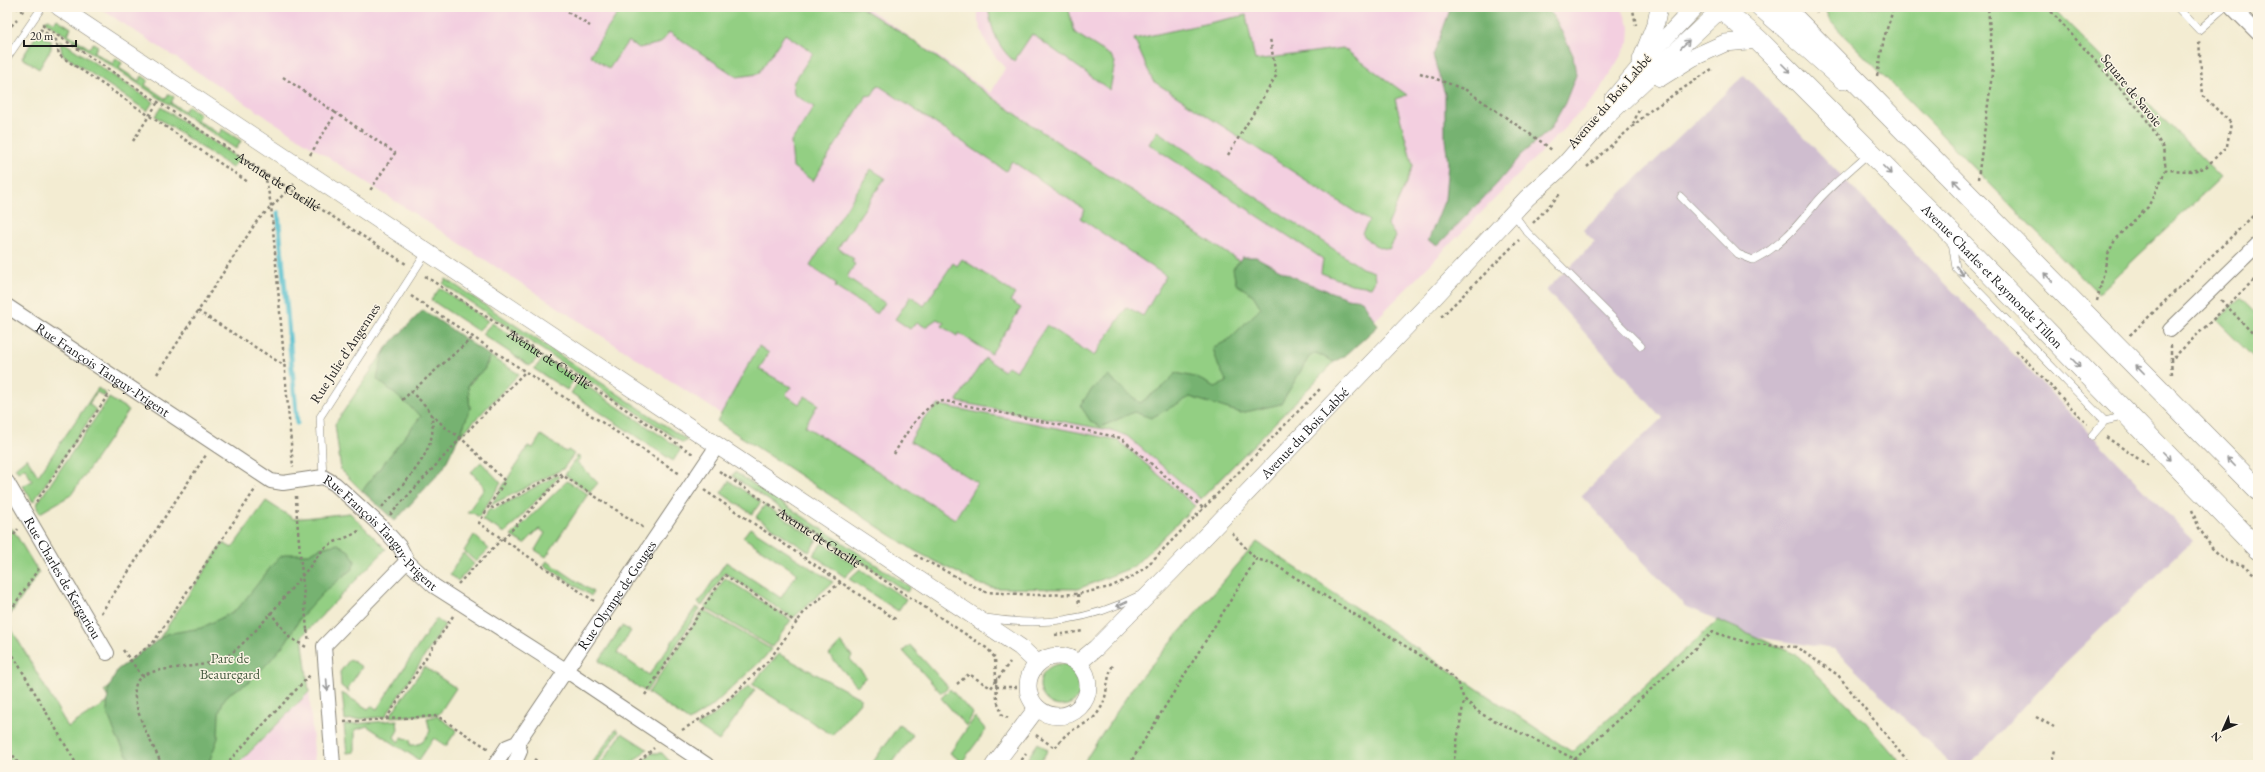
<svg xmlns="http://www.w3.org/2000/svg" width="2265" height="772" font-family="'EB Garamond',serif">
<style>
.built{fill:#f3cfe0}
.industrial{fill:#cfbdcf}
.green{fill:#93cf83;stroke:#587650}
.forest{fill:#76b271;stroke:#496746}
.lines{fill:none;stroke-linecap:round;stroke-linejoin:round}
.stream{stroke:#53bece;stroke-width:5}
.service-casing{stroke:#888477;stroke-width:8}
.minor-casing{stroke:#888477;stroke-width:16}
.tertiary-casing{stroke:#888477;stroke-width:18}
.primary-casing{stroke:#888477;stroke-width:22}
.path{stroke:#888477;stroke-width:2.5;stroke-dasharray:3 3;stroke-linecap:butt}
.service{stroke:#fff;stroke-width:7}
.minor{stroke:#fff;stroke-width:14}
.tertiary{stroke:#fff;stroke-width:17}
.primary{stroke:#fff;stroke-width:21}
.path-bridge{stroke:#888477;stroke-width:2.5;stroke-dasharray:3 3;stroke-linecap:butt}
.oneway{stroke:#999}
.labels{text-anchor:middle;stroke-width:3;stroke-linejoin:round;paint-order:stroke}
.street-label{font-size:14px;fill:#1c1c1c;stroke:#fcf5e5}
.park-label{font-size:14px;fill:#465b40;stroke:#fcf5e5}
</style>
<rect width="100%" height="100%" fill="#fcf5e5"/>
<filter id="ink" filterUnits="userSpaceOnUse"><feTurbulence type="fractalNoise" baseFrequency=".025" numOctaves="2"/><feDisplacementMap in="SourceGraphic" scale="8" xChannelSelector="R" yChannelSelector="G"/><feConvolveMatrix kernelMatrix="1 2 1 2 8 2 1 2 1" color-interpolation-filters="sRGB"/></filter>
<filter id="wash" filterUnits="userSpaceOnUse"><feTurbulence type="fractalNoise" baseFrequency=".012" numOctaves="4" result="noise"/><feDisplacementMap in="SourceGraphic" scale="16" xChannelSelector="R" yChannelSelector="G"/><feGaussianBlur stdDeviation="0.9" result="paint"/><feColorMatrix in="noise" values="0 0 0 0 0 0 0 0 0 0 0 0 0 0 0 0 0 1.4 0 .05"/><feComposite in="paint" operator="in"/></filter>
<g filter="url(#wash)">
<rect width="100%" height="100%" fill="#f3ecd2"/>
<path class="built" d="M98,7H866L991,93L1005,68L993,54L985,40L978,21V7H1621L1630,27L1629,42L1598,94L1339,357L1198,503L1133,567L1078,589L980,583Z
M309,692L315,765H237L286,715Z"/>
<path class="industrial" d="M1744,75L2193,540L2063,665L1970,765H1952L1834,649L1750,636L1744,642L1718,620L1685,606L1581,496L1662,418L1546,290L1595,242L1583,230Z"/>
<path class="green" d="M622,7H860L908,37L1030,124L1279,287L1339,357L1201,499L1127,436L1114,431L958,402L957,400L985,358L1004,371L1008,366L1016,371L1047,325L1094,356L1127,307L1143,316L1166,276L1080,218L1085,210L1012,161L1006,171L878,85L872,95L866,96L813,181L793,167L791,142L814,107L794,94L793,83L813,53L785,34L758,74L737,77L669,32L661,43L639,48L628,41L609,69L590,55Z
M988,7H1068L1075,33L1111,56L1115,62L1110,90L1032,34L1014,61C997,47 991,28 988,7Z
M1824,7H2052L2221,177L2098,294L1830,21Z
M1246,15L1255,60L1343,48L1407,95L1395,99L1413,166L1388,225L1396,237L1389,249C1377,247 1369,244 1362,233L1369,221L1153,81L1134,39Z
M49,19L54,23L57,19L71,28L68,34L89,48L93,43L98,46L94,52L113,64L116,58L122,63L119,68L139,81L142,76L148,80L145,85L166,99L169,94L174,97L171,103L184,111L188,106L200,114L197,120L219,134L222,129L241,141L236,149L44,21Z
M38,33L51,41V49L39,69L22,58Z
M60,40L153,102L147,111L62,54Z
M161,107L239,159L232,168L155,116Z
M1157,131L1362,268L1374,272L1375,280L1371,287L1351,284L1321,273L1323,259L1149,144Z
M871,169L885,178L838,248L854,259L852,262L855,264L847,277L885,303L877,314L835,287L837,284L810,266Z
M962,259L1015,294L1010,301L1021,308L991,354L959,333L957,336L942,326L944,323L937,319L925,327L917,322L910,329L895,319L911,296L924,306L953,263L957,266Z
M446,279L687,440L683,443L443,284Z
M440,288L488,321L478,331L431,300Z
M2241,298L2258,315V362L2216,320Z
M492,323L540,355L530,366L482,334Z
M759,346L769,353L759,369L791,387L786,395L799,404L805,396L818,404L805,426L955,519L977,483L910,441L924,418L939,405L1118,440L1195,506L1133,567L1078,589L995,588L981,585L915,551L717,421Z
M387,347L382,358L421,416L362,491L341,470L335,424Z
M490,356L519,374L460,436L470,409L468,386L489,362Z
M544,358L575,378L567,390L534,369Z
M579,381L681,449L673,461L571,393Z
M98,388L106,394L104,397L97,392L89,404L96,410L33,502L23,486L32,481L25,468L18,472L15,468L27,458L38,476Z
M109,398L129,410L71,495L40,513L37,508L38,502Z
M541,435L566,452L568,450L574,454L563,469L491,505L528,446L533,448Z
M577,456L581,458L577,462L598,483L590,492L565,475Z
M481,462L501,483L479,517L473,513H467L484,489L482,484L471,472Z
M735,472L910,587L907,592L732,476Z
M557,475L559,477L505,533L482,520L490,508L493,510Z
M567,481L588,494L546,557L535,550L545,533L539,529L524,544L511,536Z
M729,481L761,502L752,514L721,493Z
M266,501L294,519L350,513L386,549L302,636L309,692L237,765H7V621L68,727L110,701L104,691L141,666L223,543L232,548Z
M765,505L817,540L809,552L756,517Z
M12,528L39,573L7,619V535Z
M750,528L833,582L793,618L725,573L702,606L698,603L726,562L781,598L797,573L743,537Z
M474,535L489,549L476,562L464,551Z
M1257,542L1572,752L1718,620L1797,655L1862,718L1903,765H1082L1135,684Z
M822,543L856,566L845,577L813,555Z
M463,553L474,564L458,581L450,574Z
M547,561L593,592L591,596L544,565Z
M860,569L906,599L898,611L849,579Z
M725,578L791,620L772,647L705,608Z
M696,607L700,609L646,692L599,661L622,626L631,631L617,653L649,675Z
M703,610L771,649L764,658L711,707L689,721L648,693Z
M436,619L445,625L385,717L345,720L342,693L368,709L371,706L377,709Z
M841,642L852,656L850,659L866,677L857,686L829,655Z
M910,645L948,687L941,693L903,651Z
M779,654L860,698V702L832,735L752,684Z
M350,659L362,667L348,688L349,692L341,686L340,672Z
M1040 685a21 21 0 1 1 42 0a21 21 0 1 1-42 0Z
M424,667L456,688L439,714L389,717Z
M749,686L755,690L719,741L697,726L717,713Z
M950,689L973,714L966,726L941,698Z
M437,716L457,730L446,746L434,738L419,760L367,726L355,730V752L347,753L344,725L397,720L398,730L394,737L398,742L402,737L410,740V745C421,746 425,740 430,731L427,718Z
M975,717L986,730L962,762L950,753Z
M899,725L913,735L891,765H871Z
M616,729L619,731L596,765H591Z
M622,733L647,749L630,765H600Z
M1038,743L1048,750L1038,765H1023Z
M652,753H662L673,765H639Z"/>
<path class="forest" d="M1451,7H1546L1557,22L1573,55L1576,75L1565,103L1550,130L1524,152L1496,185L1438,245L1428,241L1445,199L1448,163L1445,139V94L1433,56Z
M1242,257H1256L1299,280L1347,298L1362,300L1378,326L1347,354L1334,362L1316,353L1309,357L1281,404L1241,413L1190,397L1151,418L1134,412L1101,427L1091,422L1080,405L1093,388L1108,376L1140,403L1163,386L1176,373L1195,377L1215,387L1227,382L1218,365L1213,348L1228,340L1261,308L1253,295L1236,284L1233,269Z
M423,310L490,356L484,370L472,379L468,386L470,409L462,430L443,469L395,521L362,491L421,416L377,379L382,358L387,347Z
M338,544L349,551L353,557L355,562L352,569L323,593L301,617L286,642L268,663L248,683L230,693L223,701L219,714L218,738L208,765H133L117,738L107,712L108,691L117,670L166,634L201,628L231,613L240,606L278,558L287,554H309L320,548Z"/>
<g class="lines">
<path class="stream" d="M278,213L297,423"/>
</g>
</g>
<g filter="url(#ink)">
<g class="lines">
<defs>
<path id="service" d="M2177,7L2199,30L2225,7
M7,58L42,7
M1681,197L1738,254L1753,260C1780,247 1797,226 1816,203C1831,185 1852,169 1869,153
M1513,213L1527,232L1641,346
M1952,242L1956,268L2105,421L2126,416
M2092,436L2105,421
M323,477L320,417L426,253
M986,618C1042,627 1089,621 1140,595"/>
<g id="minor">
<path d="M2232,7L2258,33"/>
<path id="s4" d="M7,306L271,481L283,483L323,477L335,484L381,526L400,547L407,561L434,586L567,671L707,765"/>
<path d="M2170,330L2258,244"/>
<path id="s5" d="M7,482L107,653"/>
<path d="M333,765L324,646L407,561"/>
<path id="s6" d="M495,765L507,747L517,743L717,446"/>
<path d="M514,765L520,751L517,743"/>
</g>
<g id="tertiary">
<path d="M59,7L1020,647L1037,663"/>
<path d="M1759,7L1843,81"/>
<path d="M1641,60L1656,22L1659,7"/>
<path d="M1660,78L1692,58L1725,43L1758,40"/>
<path d="M1613,99L1654,50L1695,7"/>
<circle cx="1058" cy="686" r="30"/>
<path id="s7" d="M1078,663L1096,648L1173,570L1428,304L1527,198L1565,164L1607,116L1723,7"/>
<path d="M994,765L1037,708"/>
</g>
<g id="primary">
<path id="s8" d="M1720,7L1758,40L1951,233L2258,549"/>
<path d="M1783,7L2258,490"/>
</g>
</defs>
<use href="#service" class="service-casing"/>
<use href="#minor" class="minor-casing"/>
<use href="#tertiary" class="tertiary-casing"/>
<use href="#primary" class="primary-casing"/>
<g class="path">
<path d="M16,7L25,13"/>
<path d="M565,7L566,11L590,26"/>
<path d="M1630,7L1633,10L1636,25"/>
<path d="M1815,7L1817,13"/>
<path d="M2047,7L2144,115L2163,148L2166,170L2192,171L2205,168L2227,146L2231,123L2203,96L2199,41"/>
<path id="s1" d="M42,25L265,173L406,264"/>
<path d="M40,29L56,40L59,55L248,182"/>
<path d="M7,30L17,20"/>
<path d="M1420,73L1466,90L1543,143L1553,151"/>
<path d="M1877,76L1884,38L1894,7"/>
<path d="M283,77L336,113"/>
<path d="M1633,124L1639,110"/>
<path d="M133,141L158,102"/>
<path d="M310,155L336,113L395,153L369,192"/>
<path d="M1228,155L1276,76L1270,38"/>
<path d="M1587,167L1651,110L1712,69"/>
<path d="M265,174L271,205L293,467"/>
<path d="M1978,179L1993,67L1988,7"/>
<path d="M1533,223L1560,194"/>
<path id="s2" d="M425,276L693,454"/>
<path d="M411,296L680,474"/>
<path d="M2221,300L2258,339"/>
<path d="M2097,301L2108,254L2116,238L2148,207L2166,170"/>
<path d="M198,311L285,366"/>
<path d="M1441,317L1519,240"/>
<path d="M2130,335L2258,211"/>
<path d="M2171,345V360"/>
<path d="M2016,350L2087,424"/>
<path d="M157,374L257,221L294,184"/>
<path d="M2172,374L2171,360L2258,276"/>
<path d="M402,400L472,338"/>
<path d="M431,414L446,428L461,438L505,481L489,506L493,508L559,473L644,528"/>
<path d="M2106,437L2149,466"/>
<path d="M894,454C904,437 923,402 945,401L1121,438L1203,508"/>
<path id="s3" d="M719,471L988,649L995,658L997,700L1002,715L1008,718"/>
<path d="M704,490L898,621"/>
<path d="M296,496L297,519"/>
<path d="M36,502L110,392"/>
<path d="M489,506L479,523L594,601"/>
<path d="M382,507C403,485 441,449 431,415C428,406 417,398 411,392"/>
<path d="M2192,510L2199,528L2212,548L2226,561L2243,565L2258,577"/>
<path d="M390,515L461,438L524,373"/>
<path d="M1232,533L1256,559"/>
<path d="M503,539L563,476"/>
<path d="M7,545L18,529"/>
<path d="M915,555L985,592L1036,595L1078,594L1110,587L1132,577L1146,567L1320,389"/>
<path d="M458,584L502,539"/>
<path d="M1078,594L1079,606"/>
<path d="M270,612L289,637L308,648"/>
<path d="M101,613L206,455"/>
<path d="M7,616L39,568"/>
<path d="M307,630L309,641"/>
<path d="M1055,635L1084,631"/>
<path d="M7,645L77,765"/>
<path d="M123,650L142,676"/>
<path d="M129,661L153,643L256,488"/>
<path d="M957,684L969,674L991,688L1010,662"/>
<path d="M996,687H1027"/>
<path d="M645,695L725,575L796,622"/>
<path d="M2036,717L2054,727"/>
<path d="M386,719L437,716L489,749"/>
<path d="M344,722L386,719L453,616"/>
<path d="M682,730L715,710L734,694L769,660L805,611L841,582"/>
<path d="M1036,735L1055,748C1059,744 1062,738 1067,734C1078,725 1091,724 1099,711C1109,697 1105,680 1113,665"/>
<path d="M7,745L19,765"/>
<path d="M534,759L542,765"/>
<path d="M162,765C154,746 125,699 138,680C148,665 203,670 224,658C250,643 286,594 307,570C313,563 319,553 326,547C337,539 351,538 361,529"/>
<path d="M225,765L311,674"/>
<path d="M635,765L654,748"/>
<path d="M1018,765L1026,754"/>
<path d="M1129,765L1256,559L1272,563L1447,672L1457,682L1464,699L1481,714L1575,759L1569,765"/>
<path d="M1453,765L1464,700"/>
<path d="M1573,765L1575,759L1713,632L1752,644L1796,647L1838,675L1910,765"/>
<path d="M2051,765L2055,750"/>
</g>
<use href="#service" class="service"/>
<use href="#minor" class="minor"/>
<use href="#tertiary" class="tertiary"/>
<use href="#primary" class="primary"/>
<path class="path-bridge" d="M297,519L307,630"/>
</g>
<defs><path id="oneway-shaft" d="M-6 0H5M1.5-3L5.5 0L1.5 3" fill="none" stroke-width="1.6" stroke-linecap="round" stroke-linejoin="round"/></defs>
<g class="oneway">
<use href="#oneway-shaft" transform="translate(1685 44) rotate(-44)"/>
<use href="#oneway-shaft" transform="translate(1786 68) rotate(45)"/>
<use href="#oneway-shaft" transform="translate(1887 170) rotate(45)"/>
<use href="#oneway-shaft" transform="translate(1957 184) rotate(-134)"/>
<use href="#oneway-shaft" transform="translate(1960 271) rotate(54)"/>
<use href="#oneway-shaft" transform="translate(2048 277) rotate(-134)"/>
<use href="#oneway-shaft" transform="translate(2076 363) rotate(46)"/>
<use href="#oneway-shaft" transform="translate(2140 369) rotate(-134)"/>
<use href="#oneway-shaft" transform="translate(2167 456) rotate(45)"/>
<use href="#oneway-shaft" transform="translate(2231 462) rotate(-134)"/>
<use href="#oneway-shaft" transform="translate(1122 604) rotate(155)"/>
<use href="#oneway-shaft" transform="translate(327 685) rotate(86)"/>
</g>
</g>
<g class="labels">
<g class="street-label">
<text transform="translate(2132 90) rotate(51)" y="5">Square de Savoie</text>
<text transform="translate(1609 101) rotate(-49)" y="5">Avenue du Bois Labbé</text>
<text dy="5" stroke="none"><textPath href="#s1" startOffset="283">Avenue de Cucillé</textPath></text>
<text dy="5" stroke="none"><textPath href="#s8" startOffset="383">Avenue Charles et Raymonde Tillon</textPath></text>
<text transform="translate(345 353) rotate(-57)" y="5">Rue Julie d'Angennes</text>
<text dy="5" stroke="none"><textPath href="#s2" startOffset="149">Avenue de Cucillé</textPath></text>
<text dy="5" stroke="none"><textPath href="#s4" startOffset="115">Rue François Tanguy-Prigent</textPath></text>
<text dy="5" stroke="none"><textPath href="#s7" startOffset="323">Avenue du Bois Labbé</textPath></text>
<text dy="5" stroke="none"><textPath href="#s4" startOffset="450">Rue François Tanguy-Prigent</textPath></text>
<text dy="5" stroke="none"><textPath href="#s3" startOffset="120">Avenue de Cucillé</textPath></text>
<text dy="5" stroke="none"><textPath href="#s5" startOffset="111">Rue Charles de Kergariou</textPath></text>
<text dy="5" stroke="none"><textPath href="#s6" startOffset="211">Rue Olympe de Gouges</textPath></text>
</g>
<g class="park-label">
<text x="230" y="663">Parc de<tspan x="230" dy="16">Beauregard</tspan></text>
</g>
</g>
<rect width="2265" height="772" fill="none" stroke="#fcf5e5" stroke-width="24"/>
<g transform="translate(2223 730) rotate(225)" stroke="#fcf5e5" stroke-width="3" paint-order="stroke">
<path d="M0-3L7 15L0 10L-7 15Z" fill="#1c1c1c"/>
<text y="-6" font-size="11" font-weight="bold" text-anchor="middle" fill="#1c1c1c">N</text>
</g>
<path d="M24 40v6h52v-6" fill="none" stroke="#1c1c1c" stroke-width="2"/>
<text x="30" y="40" font-size="12" fill="#1c1c1c" stroke="#fcf5e5" stroke-width="3" paint-order="stroke">20 m</text>
</svg>
